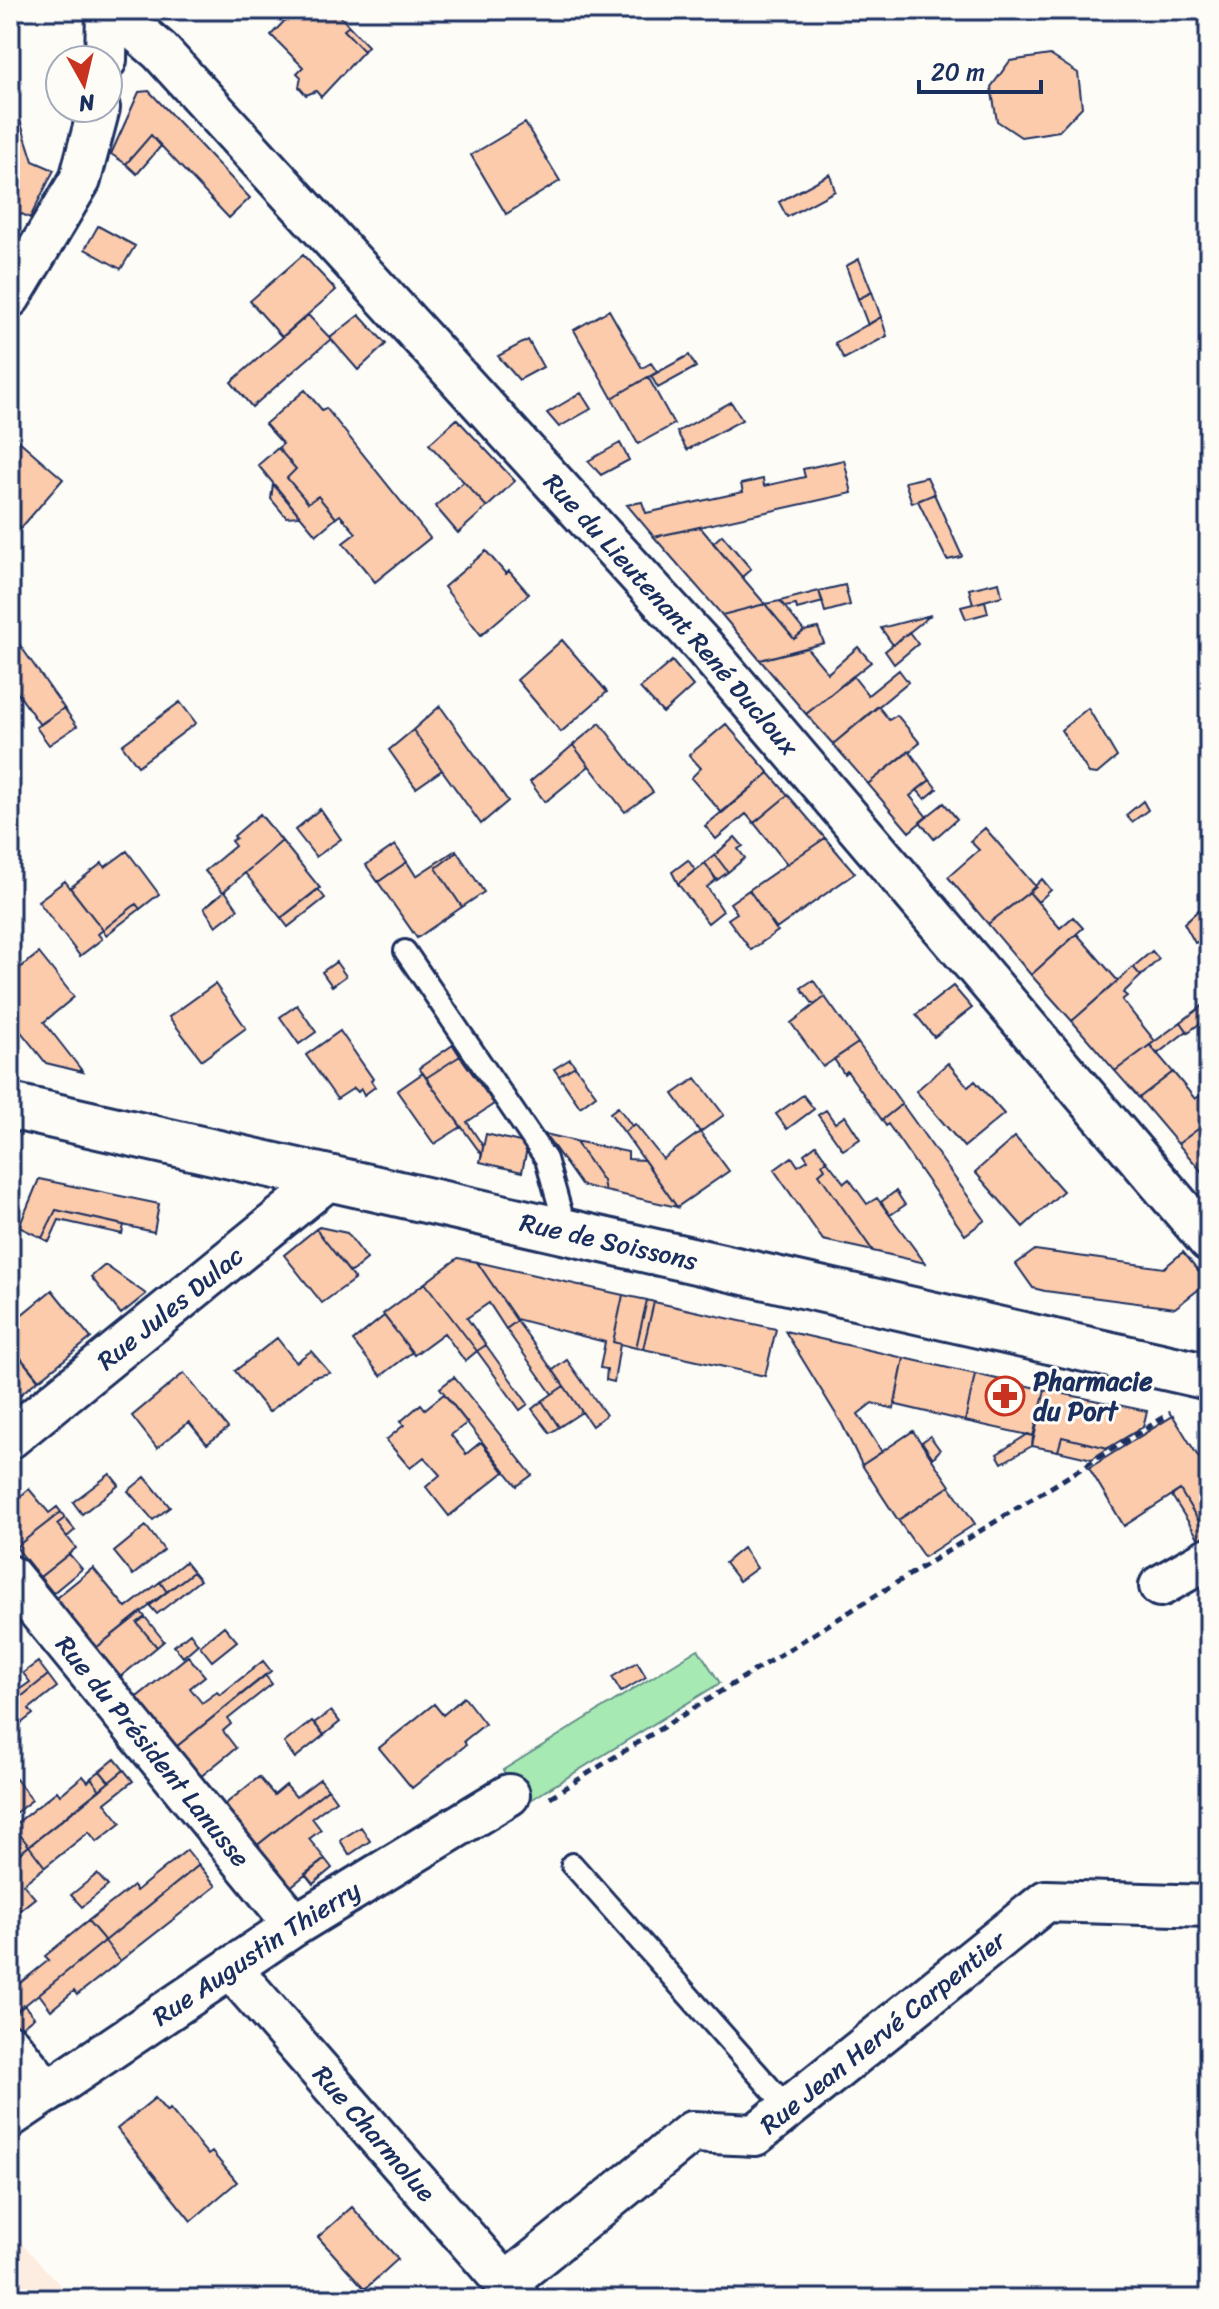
<svg xmlns="http://www.w3.org/2000/svg" width="1219" height="2309" font-family="Sriracha,sans-serif">
<style>
.built{fill:#fdede0}
.green{fill:#a7e9b3;stroke:#618c88;stroke-width:2}
.building{fill:#fccbac;stroke:#1b2f5e;stroke-width:2}
.lines{fill:none;stroke-linecap:round;stroke-linejoin:round}
.service-casing{stroke:#1b2f5e;stroke-width:26}
.minor-casing{stroke:#1b2f5e;stroke-width:46}
.secondary-casing{stroke:#1b2f5e;stroke-width:50}
.path{stroke:#1b2f5e;stroke-width:5;stroke-dasharray:8 6;stroke-linecap:butt}
.service{stroke:#fdfcf7;stroke-width:20}
.minor{stroke:#fdfcf7;stroke-width:40}
.secondary{stroke:#fdfcf7;stroke-width:44}
.labels{text-anchor:middle;stroke-width:6;stroke-linejoin:round;paint-order:stroke}
.street-label{font-size:26px;fill:#1b2f5e;stroke:#fdfcf7}
.poi-label{font-size:26px;font-weight:bold;fill:#1b2f5e;stroke:#fdfcf7;text-anchor:start}
</style>
<rect width="100%" height="100%" fill="#fdfcf7"/>
<filter id="ink" filterUnits="userSpaceOnUse"><feTurbulence type="fractalNoise" baseFrequency=".0125" numOctaves="2"/><feDisplacementMap in="SourceGraphic" scale="16" xChannelSelector="R" yChannelSelector="G"/><feConvolveMatrix kernelMatrix="1 2 1 2 8 2 1 2 1" color-interpolation-filters="sRGB"/></filter>
<g filter="url(#ink)">
<path class="built" d="M10,2231L73,2299H10Z"/>
<path class="green" d="M698,1649L720,1683L524,1804L503,1770Z"/>
<path class="building" d="M295,10H325L329,14L334,10L349,26L344,30L364,51L321,97L316,91L306,95L299,87L301,77L297,73L303,67L271,35Z
M349,26L368,46L364,51L344,30Z
M1050,55L1078,73L1082,107L1059,131L1021,137L997,121L991,87L1010,61Z
M10,89L33,161L54,170L30,218L22,214L10,218Z
M149,91L250,198L229,218L151,135L126,164L111,154L139,92Z
M525,123L560,181L506,214L471,155Z
M151,135L161,146L137,174L126,164Z
M830,174L835,191L787,217L779,202Z
M98,226L135,246L121,269L85,249Z
M303,255L336,290L282,337L250,301Z
M859,259L872,292L858,299L846,266Z
M872,292L881,317L868,325L858,299Z
M609,310L642,368L651,363L657,372L612,398L574,330Z
M308,315L331,339L252,407L231,382Z
M359,315L386,344L358,370L330,338Z
M881,317L887,336L844,359L835,343Z
M528,340L543,367L519,380L498,356Z
M689,355L696,367L658,388L651,376Z
M648,377L674,424L638,444L612,398Z
M305,390L322,410L326,408L430,538L375,582L343,543L356,533L340,515L336,518L318,496L308,503L287,478L296,469L278,448L283,444L265,424Z
M581,393L591,409L559,427L547,413Z
M731,402L742,420L687,450L677,432Z
M457,419L515,481L487,507L429,444Z
M10,433L63,479L21,528L10,519Z
M620,443L629,460L601,475L588,461Z
M278,448L296,469L287,478L308,503L318,496L336,518L316,535L258,465Z
M844,460L852,493L654,537L627,505L642,502L646,513L743,492L741,484L763,479L764,486L805,477L803,469Z
M927,477L935,494L912,503L905,482Z
M464,482L487,507L458,533L435,506Z
M273,484L300,516L286,517L271,499Z
M934,494L962,556L961,557L947,560L918,501Z
M700,527L742,577L765,604L722,615L654,537Z
M722,535L751,569L742,577L713,543Z
M486,551L506,574L509,571L529,594L481,635L444,587Z
M999,582L1002,596L973,604L969,589Z
M845,585L850,605L825,612L819,591Z
M819,591L823,602L797,609L796,605L785,607L780,601Z
M780,601L804,631L794,639L765,604Z
M985,601L988,613L966,619L961,607Z
M765,604L794,639L804,631L818,628L824,643L760,660L722,615Z
M931,615L893,645L881,628Z
M10,631L64,708L40,725L10,682Z
M909,632L918,644L894,664L885,651Z
M562,640L607,692L561,732L517,680Z
M858,647L871,662L806,714L760,660L807,648L828,673Z
M672,661L693,686L663,713L640,688Z
M899,670L908,682L833,744L806,714L853,676L868,695Z
M180,702L196,723L138,766L122,745Z
M440,706L508,801L481,824L413,730Z
M878,706L889,720L897,715L920,743L868,784L833,744Z
M64,708L77,726L49,745L36,727Z
M1088,708L1117,757L1097,774L1089,773L1061,730Z
M600,723L653,792L625,812L573,745Z
M726,724L769,773L722,813L691,778L701,768L689,755Z
M413,730L442,770L416,788L389,750Z
M573,745L589,766L545,802L530,782Z
M909,751L930,780L910,796L927,817L909,832L868,784Z
M769,773L788,795L754,823L746,814L716,839L705,826Z
M930,780L937,789L925,799L917,790Z
M788,795L825,838L787,864L754,823Z
M1143,801L1148,810L1132,822L1126,815Z
M944,803L957,819L934,839L920,822Z
M320,809L341,839L316,857L295,830Z
M260,814L282,841L223,892L205,871L235,846L231,841L236,838L234,836Z
M985,828L1036,887L988,924L948,877L979,850L970,841Z
M735,837L743,846L738,849L745,858L728,872L715,855Z
M825,838L855,873L776,929L749,890Z
M282,841L320,888L281,918L245,873Z
M395,845L407,862L378,882L366,865Z
M456,850L457,852L436,868L462,907L417,938L378,882L407,862L416,876Z
M127,851L159,894L140,909L136,904L103,930L70,888L102,863L105,867Z
M457,852L484,892L462,907L436,868Z
M715,855L728,872L717,880L705,863Z
M688,860L695,870L678,884L672,872Z
M705,863L716,880L707,887L723,911L708,923L678,884Z
M1042,879L1051,890L1038,902L1029,892Z
M65,881L103,930L98,934L102,939L80,956L38,901Z
M318,889L325,898L288,927L281,918Z
M749,890L778,931L751,950L728,919L737,913L730,903Z
M225,891L238,909L216,926L204,908Z
M1029,892L1060,928L1073,917L1083,928L1031,975L988,924Z
M136,904L140,909L106,935L103,930Z
M1201,908L1209,925V944L1203,947L1200,941L1195,943L1184,923Z
M1077,934L1118,981L1072,1021L1031,975Z
M1152,951L1159,959L1141,976L1133,967Z
M39,953L74,997L44,1022L83,1072L46,1063L10,1018V976Z
M336,962L346,976L332,986L322,972Z
M1133,967L1141,976L1123,993L1127,996L1122,1000L1155,1041L1115,1071L1072,1021Z
M813,980L825,997L814,1005L801,988Z
M215,984L246,1028L202,1060L169,1017Z
M953,986L972,1008L934,1037L916,1015Z
M825,997L858,1043L823,1067L791,1023Z
M1209,1001V1017L1188,1032L1181,1022Z
M297,1005L316,1032L299,1044L280,1017Z
M1181,1022L1187,1031L1157,1054L1150,1045Z
M340,1031L373,1079L371,1081L375,1087L364,1095L361,1089L358,1092L354,1088L337,1099L306,1055Z
M858,1043L902,1104L882,1120L847,1071L844,1074L834,1059Z
M453,1045L460,1056L426,1078L419,1068Z
M1150,1045L1173,1072L1139,1098L1115,1071Z
M460,1056L494,1104L467,1122L483,1146L482,1155L426,1078Z
M570,1059L575,1066L559,1076L554,1069Z
M948,1063L968,1087L975,1081L1004,1114L964,1147L916,1091Z
M575,1066L596,1095L580,1107L559,1076Z
M1173,1072L1195,1099L1209,1089V1121L1178,1144L1139,1098Z
M423,1073L461,1127L434,1144L397,1091Z
M696,1078L724,1115L700,1132L673,1094Z
M803,1095L814,1109L787,1129L776,1114Z
M902,1104L985,1220L965,1235L888,1124L886,1126L882,1120Z
M618,1107L632,1126L624,1132L610,1113Z
M826,1110L835,1123L845,1116L860,1139L843,1150L818,1115Z
M1209,1121V1180L1178,1144Z
M635,1124L663,1159L700,1132L729,1171L677,1207L624,1132Z
M486,1134L528,1144L522,1172L480,1162Z
M545,1134L575,1141L603,1181L605,1191L581,1185Z
M1015,1137L1063,1191L1023,1227L975,1172Z
M575,1141L628,1152V1159L644,1160L677,1207L605,1191L603,1181Z
M816,1145L827,1161L822,1164L825,1169L819,1174L873,1251L823,1240L774,1170L792,1157L798,1166L808,1160L804,1154Z
M827,1161L844,1183L849,1179L867,1204L877,1198L925,1263L873,1251L819,1174L825,1169L822,1164Z
M39,1179L159,1204L154,1232L56,1210L42,1238L19,1227Z
M896,1191L905,1205L890,1215L881,1202Z
M56,1210L124,1225L122,1234L59,1220L49,1242L42,1238Z
M319,1227L347,1233L367,1259L350,1273L316,1229Z
M316,1229L355,1279L322,1303L284,1255Z
M1035,1250L1164,1268L1183,1252L1208,1282L1175,1308L1045,1291L1033,1288L1016,1264Z
M458,1258L477,1262L517,1321L506,1329L489,1303L467,1318L486,1345L477,1351L425,1283Z
M477,1262L623,1295L613,1342L620,1344L614,1382L606,1380L607,1369L600,1368L605,1342L516,1319Z
M105,1265L146,1294L121,1314L91,1277Z
M425,1283L477,1351L465,1361L444,1333L414,1355L383,1314Z
M52,1290L91,1338L39,1380L10,1345V1324Z
M623,1295L647,1300L636,1348L613,1342Z
M647,1300L654,1302L643,1349L636,1348Z
M654,1302L776,1329L765,1376L643,1349Z
M384,1316L412,1352L381,1376L353,1341Z
M517,1321L564,1386L552,1394L506,1329Z
M785,1331L904,1358L894,1409L872,1403L858,1414L882,1452L862,1465L842,1424Z
M277,1338L296,1362L311,1351L330,1373L313,1377L269,1412L235,1371Z
M10,1345L38,1380L10,1403Z
M486,1345L528,1404L520,1410L477,1351Z
M904,1358L975,1374L965,1421L897,1405L895,1402Z
M567,1360L606,1415L592,1426L553,1370Z
M184,1373L228,1428L207,1444L189,1422L157,1448L132,1416Z
M975,1374L1045,1390L1033,1436L965,1421Z
M454,1377L532,1475L517,1486L440,1388Z
M564,1386L582,1412L559,1427L542,1401Z
M1045,1390L1147,1411L1143,1427L1108,1448L1062,1437L1058,1451L1032,1446Z
M444,1394L467,1423L451,1435L466,1454L481,1442L504,1472L449,1516L426,1487L440,1475L424,1457L410,1468L386,1440L404,1425L400,1422L421,1404L425,1409Z
M542,1401L559,1427L550,1433L532,1409Z
M1173,1416L1209,1474V1533L1207,1535L1180,1490L1124,1526L1089,1468Z
M913,1431L950,1486L898,1520L862,1465Z
M1028,1434L1033,1436L1032,1446L1002,1463L997,1454Z
M930,1436L940,1450L933,1458L922,1442Z
M1062,1437L1108,1448L1092,1459L1058,1451Z
M110,1474L119,1485L82,1514L73,1502Z
M145,1477L170,1507L153,1520L128,1491Z
M950,1486L975,1524L924,1557L898,1520Z
M29,1489L49,1513L57,1507L61,1512L16,1547L10,1540V1496L15,1501Z
M1180,1490L1207,1535L1199,1539L1172,1496Z
M61,1512L65,1518L57,1524L76,1548L40,1577L16,1547Z
M65,1518L75,1530L67,1537L57,1524Z
M146,1526L164,1550L133,1575L114,1552Z
M743,1548L757,1568L739,1581L725,1563Z
M69,1554L82,1569L53,1593L40,1577Z
M185,1562L193,1572L167,1592L160,1582Z
M93,1568L126,1608L160,1582L167,1592L96,1648L56,1598Z
M193,1572L200,1580L157,1614L149,1605Z
M141,1612L145,1617L137,1623L157,1647L120,1677L96,1648Z
M145,1617L164,1641L157,1647L137,1623Z
M224,1626L237,1641L212,1661L200,1646Z
M190,1633L198,1644L183,1657L174,1646Z
M188,1656L205,1676L190,1688L202,1703L217,1692L220,1695L263,1661L271,1671L176,1747L137,1697Z
M38,1662L48,1675L10,1706V1686L16,1692L30,1682L23,1673Z
M637,1662L646,1677L621,1692L612,1677Z
M48,1675L57,1687L29,1709L33,1714L10,1732V1706Z
M265,1675L272,1684L228,1719L231,1724L223,1731L236,1748L200,1777L176,1747Z
M464,1697L485,1724L464,1741L466,1745L412,1788L379,1748L434,1704L443,1715Z
M331,1711L340,1722L324,1735L314,1723Z
M312,1721L324,1735L295,1758L284,1743Z
M115,1759L124,1770L109,1782L100,1771Z
M124,1770L133,1781L105,1803L121,1823L97,1842L89,1832L45,1867L29,1846Z
M100,1771L109,1782L100,1790L91,1778Z
M83,1776L88,1782L91,1778L100,1790L29,1846L13,1826L57,1791L60,1795Z
M259,1777L274,1795L286,1785L296,1797L320,1779L328,1789L255,1847L223,1806Z
M16,1779L32,1800L10,1817V1784Z
M328,1789L336,1800L312,1818L321,1830L309,1839L325,1859L289,1888L255,1847Z
M13,1826L29,1846L10,1861V1829Z
M361,1827L370,1841L349,1855L340,1840Z
M29,1846L45,1867L23,1884L35,1898L10,1918V1861Z
M187,1850L199,1865L105,1941L88,1921L133,1886L136,1891Z
M325,1859L332,1868L313,1884L305,1874Z
M199,1865L216,1886L120,1961L105,1941Z
M97,1874L108,1886L82,1907L71,1895Z
M88,1921L105,1941L10,2017V1991L49,1960L45,1956Z
M105,1941L120,1961L77,1995L74,1991L51,2010L39,1994Z
M24,2005L34,2017L19,2029L10,2017Z
M155,2098L167,2112L170,2109L208,2155L212,2152L237,2182L191,2221L117,2129Z
M352,2207L398,2259L365,2289L318,2237Z"/>
<g class="lines">
<defs>
<path id="service" d="M405,951L546,1159L567,1233
M572,1864L788,2108"/>
<g id="minor">
<path id="s1" d="M112,10L160,51L704,647L1209,1241"/>
<path d="M106,60L107,10"/>
<path d="M10,297L80,180L99,108"/>
<path id="s2" d="M10,1438L330,1178"/>
<path id="s3" d="M10,1576L295,1925"/>
<path d="M1160,1586L1209,1558"/>
<path id="s4" d="M231,1969L519,2299"/>
<path d="M10,2045L48,2092"/>
<path id="s5" d="M10,2117L295,1925L509,1795"/>
<path id="s6" d="M505,2284L692,2132L755,2135L1046,1901L1209,1906"/>
</g>
<g id="secondary">
<path id="s7" d="M10,1106L1209,1377"/>
</g>
</defs>
<use href="#service" class="service-casing"/>
<use href="#minor" class="minor-casing"/>
<use href="#secondary" class="secondary-casing"/>
<path class="path" d="M550,1797L1171,1413"/>
<use href="#service" class="service"/>
<use href="#minor" class="minor"/>
<use href="#secondary" class="secondary"/>
</g>
</g>
<defs>
<symbol id="pharmacy-ring" viewBox="-11 -11 22 22"><circle r="9.5" fill="#fdfcf7" stroke="#c8321e" stroke-width="1.5"/><path d="M-2-6h4v4h4v4h-4v4h-4v-4h-4v-4h4Z" fill="#c8321e"/></symbol>
</defs>
<g fill-rule="evenodd">
<use href="#pharmacy-ring" x="983" y="1374" width="44" height="44"/>
</g>
<g class="labels">
<g class="street-label">
<text dy="9" stroke="none"><textPath href="#s1" startOffset="824">Rue du Lieutenant René Ducloux</textPath></text>
<text dy="9" stroke="none"><textPath href="#s7" startOffset="614">Rue de Soissons</textPath></text>
<text dy="9" stroke="none"><textPath href="#s2" startOffset="206">Rue Jules Dulac</textPath></text>
<text dy="9" stroke="none"><textPath href="#s3" startOffset="226">Rue du Président Lanusse</textPath></text>
<text dy="9" stroke="none"><textPath href="#s5" startOffset="296">Rue Augustin Thierry</textPath></text>
<text dy="9" stroke="none"><textPath href="#s6" startOffset="468">Rue Jean Hervé Carpentier</textPath></text>
<text dy="9" stroke="none"><textPath href="#s4" startOffset="218">Rue Charmolue</textPath></text>
</g>
<g class="poi-label">
<text x="1033" y="1390">Pharmacie<tspan x="1033" dy="30">du Port</tspan></text>
</g>
</g>
<rect width="1219" height="2309" fill="none" stroke="#fdfcf7" stroke-width="40"/>
<rect x="20" y="20" width="1179" height="2269" fill="none" stroke="#1b2f5e" stroke-width="3" filter="url(#ink)"/>
<g transform="translate(84 84) rotate(172)"><circle r="38" fill="#fdfcf7" stroke="#a3aaba" stroke-width="2"/>
<path d="M0-6L14 30L0 20L-14 30Z" fill="#c8321e"/>
<text y="-12" font-size="22" font-weight="bold" text-anchor="middle" fill="#1b2f5e">N</text>
</g>
<path d="M919 80v12h122v-12" fill="none" stroke="#1b2f5e" stroke-width="4"/>
<text x="931" y="80" font-size="24" fill="#1b2f5e" stroke="#fdfcf7" stroke-width="6" paint-order="stroke">20 m</text>
</svg>
